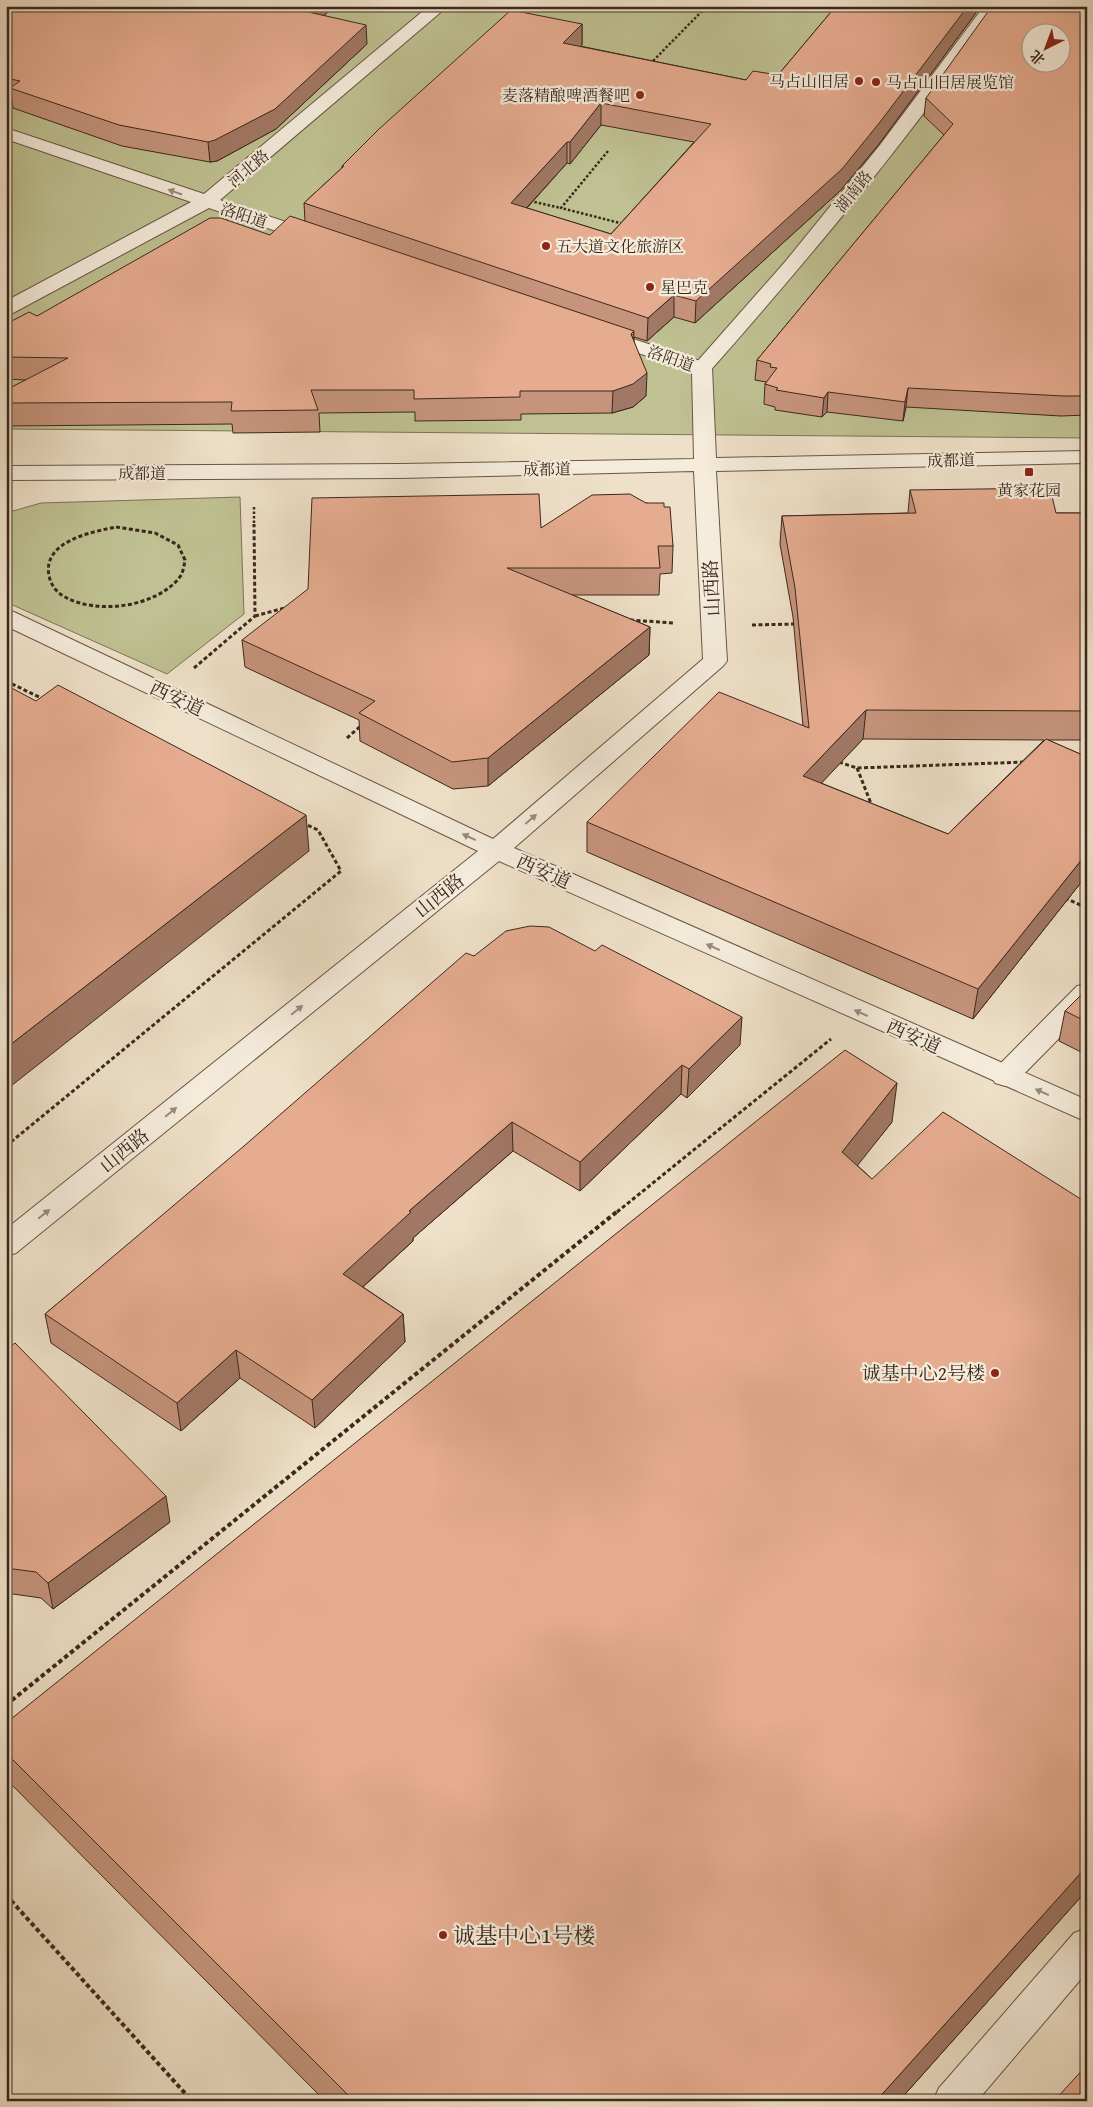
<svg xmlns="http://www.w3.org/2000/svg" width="1093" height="2107" font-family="'Gentium Book Plus','Noto Serif SC',serif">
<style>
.green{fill:#bfc192;stroke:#7d7457;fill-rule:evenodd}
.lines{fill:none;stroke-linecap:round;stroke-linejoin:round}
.pedestrian-casing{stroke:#685647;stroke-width:2}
.minor-casing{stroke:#685647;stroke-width:2}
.tertiary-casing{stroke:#685647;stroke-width:2}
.path-far2{stroke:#3b281c;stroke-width:2.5;stroke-dasharray:2.5 2;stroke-linecap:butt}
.path-far1{stroke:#3b281c;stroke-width:3;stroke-dasharray:4 2.5;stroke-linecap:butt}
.path{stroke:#3b281c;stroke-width:4;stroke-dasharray:4.5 3;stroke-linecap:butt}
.pedestrian{fill:#f5ecdc;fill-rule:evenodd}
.minor{fill:#f5ecdc;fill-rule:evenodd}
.tertiary{fill:#f5ecdc;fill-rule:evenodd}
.wall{fill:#c6947c;stroke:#3b281c;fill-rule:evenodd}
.shaded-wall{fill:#a17865;stroke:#3b281c}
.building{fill:#e6ac90;stroke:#3b281c;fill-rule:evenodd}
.oneway{fill:#988a7c}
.poi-dot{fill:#8f2418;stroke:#f5ecdc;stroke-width:2}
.labels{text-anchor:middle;stroke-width:4.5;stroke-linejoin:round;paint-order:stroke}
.far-poi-label{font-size:16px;fill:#3b281c;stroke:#f5ecdc;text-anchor:start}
.far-street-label{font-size:16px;fill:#3b281c;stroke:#f5ecdc}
.street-label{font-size:19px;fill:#3b281c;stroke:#f5ecdc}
.poi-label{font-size:19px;fill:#3b281c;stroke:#f5ecdc;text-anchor:end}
.near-poi-label{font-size:22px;fill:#3b281c;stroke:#f5ecdc;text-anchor:start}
</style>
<rect width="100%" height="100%" fill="#efe1c9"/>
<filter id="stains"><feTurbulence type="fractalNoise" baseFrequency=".004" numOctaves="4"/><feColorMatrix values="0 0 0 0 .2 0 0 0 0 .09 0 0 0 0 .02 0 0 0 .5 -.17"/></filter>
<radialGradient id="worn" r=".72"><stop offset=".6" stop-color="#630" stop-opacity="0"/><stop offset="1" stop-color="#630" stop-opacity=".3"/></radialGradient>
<path class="green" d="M6,6H1087V438L6,429ZM1030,32H1060V62H1030Z
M240,497L244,614L167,674L6,602V513L41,503Z"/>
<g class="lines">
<defs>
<path id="pedestrian" d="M984,6H1001C913,135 812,255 709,372L702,374L695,372L692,368L695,364L785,262L880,145Z"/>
<path id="minor" d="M1087,984V1010L1015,1083L1005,1086L995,1083L991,1076L995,1069L1077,986Z
M1087,1928V1972L977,2101H933L939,2088L1074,1933Z"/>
<path id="tertiary" d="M429,6H448L220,200L322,234L325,238L322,242L315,244L308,242L209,208L13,313L6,315V301L191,202L6,139V128L204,194Z
M600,328L709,364L712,368L716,458L1087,451V463L716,471L727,661L723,666L514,848L1087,1100V1122L499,861L16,1253L6,1256V1229L478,851L6,626V610L14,612L493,839L703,659L694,471L400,478L6,480V466L400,464L694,459L692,371L593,338L590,334L593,330Z"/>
</defs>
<use href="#pedestrian" class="pedestrian-casing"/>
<use href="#minor" class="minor-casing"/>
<use href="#tertiary" class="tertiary-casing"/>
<path class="path-far2" d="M650,64L707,6
M608,151L561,208L624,224
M530,201L561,208
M254,507V526"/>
<path class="path-far1" d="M116,527L155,533L178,545L185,560C184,566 183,574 179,578C156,607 97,615 65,597C57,593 51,585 49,576C42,541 92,532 116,527Z
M255,616L288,607
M630,620L674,623
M752,625L796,624
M194,668L255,616L254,524
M6,681L43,699
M347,738L363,724
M839,762L857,768L1026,762
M857,768L872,806
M1065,898L1087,908
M6,1146L341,871L318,830L303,823
M617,1212L831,1039"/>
<path class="path" d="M6,1705L619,1210
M6,1895L192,2101"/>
<use href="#pedestrian" class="pedestrian"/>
<use href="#minor" class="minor"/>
<use href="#tertiary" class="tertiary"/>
</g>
<path class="wall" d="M6,6H335L324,15L367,44L276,129L217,161L210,162L122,146L13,108L12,98L6,97Z
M836,6H981L879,144L840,191L695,323L674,317L647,341L634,337V341L646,396L633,407L612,413L521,414V420L415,421V412L319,413L320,432L233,433L232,424L6,426V390L26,380L6,379V324L37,316L270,235L305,221L304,203L342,168V166L582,24V45L580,46L746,80L778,75ZM601,125L694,142L611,234L527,208L567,163L570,164Z
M1087,6V415L1061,416L906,407L903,421L827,412L822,417L775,410V407L764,404L765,384L766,382L755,380L757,360L944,135L924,116L926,98Z
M910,490L1056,513H1087V740H1048L1087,757V882L1083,880L973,1019L587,852V822L803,726L793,617L780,544L782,516L908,513ZM863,739L1044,740L948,834L821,783Z
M646,503L664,507L673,546L672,573L660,574L659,595H572L650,627L649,655L488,786L453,789L360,741L359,720L245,667L242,640L541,528Z
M474,956L740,1045L687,1098L681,1094L580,1191L513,1151L413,1238V1241L363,1287L403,1314L405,1342L315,1428L240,1378L181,1431L51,1343L45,1314Z
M1087,989V1055L1059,1041L1065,1011Z
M892,1122L857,1165L872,1179L1087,1203V1890L899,2101H325L6,1779V1723Z
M6,1350L170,1522L53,1609L41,1598L6,1593Z"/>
<path class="shaded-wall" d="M310,6H335L306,31L304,11Z
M968,6H981L879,144L840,191L695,323L696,301Z
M582,24V45L563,64V43Z
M366,25L367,44L276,129L217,161L210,162L208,142Z
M601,103V125L570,164V142Z
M567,142V163L511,225V203Z
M674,295V317L647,341L648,318Z
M634,331L633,353L631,334Z
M647,373L646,396L633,407L612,413L613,391Z
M908,388L906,407L903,421L905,402Z
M828,392L827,412L822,417L824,398Z
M650,627L649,655L488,786V758Z
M866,710L863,739L801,805L803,776Z
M306,815L309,851L6,1090V1048Z
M1087,853V861L1083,880L973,1019L978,989Z
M742,1017L740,1045L687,1098L689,1069Z
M682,1065L681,1094L580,1191V1162Z
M897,1083L892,1122L838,1190L842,1152Z
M512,1122L513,1151L413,1238V1241L345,1303L343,1274L409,1211Z
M403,1314L405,1342L315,1428L312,1400Z
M236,1350L240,1378L181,1431L177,1403Z
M166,1496L170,1522L53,1609L48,1583Z
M1087,1866V1890L899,2101H876Z"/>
<path class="building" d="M6,6H310L304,11L366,25L275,109L215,140L208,142L119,125L10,88L20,81L6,78Z
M836,6H968L880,122L842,169L696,301L674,295L648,318L304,203L344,166H342L379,129L511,10L582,24L563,43L746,80L753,71L778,75ZM601,103L711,124L611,234L511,203L567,142H570Z
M992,6H1087V396H1064L908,388L905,402L828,392L824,398L776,390L778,388L765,384L777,368L770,367L771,364L757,360L953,124L926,98ZM1030,32H1060V62H1030Z
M290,216L634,331L631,334L647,373L633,384L613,391H520V397L414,399V390H311L318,410L231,411L232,402L6,403V390L68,358L6,357V324L29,312L37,316L210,218H221L270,235Z
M1050,488L1056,513H1087V711L866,710L803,776L948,834L1046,739L1087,757V853L978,989L587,822L719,692L809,728L795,588L782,516L916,513L910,490Z
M539,494L541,528L592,495L630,494L646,503H664V507H670L673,546H658L660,568H507L650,627L488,758L452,762L359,713L375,701L242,640L308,589L312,498Z
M6,685L36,701L58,685L306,815L6,1048Z
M530,926L549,927L595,951L602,945L742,1017L689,1069L682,1065L580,1162L512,1122L409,1211L411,1212L343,1274L403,1314L312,1400L236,1350L177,1403L45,1314L244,1146L466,953L474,956L506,931Z
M1087,989V1022L1065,1011Z
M845,1050L897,1083L842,1152L872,1179L943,1112L1087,1203V1866L876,2101H354L6,1753V1723Z
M15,1343L166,1496L48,1583L36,1572L6,1568V1350Z
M1087,2065V2101H1054Z"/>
<defs><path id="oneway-solid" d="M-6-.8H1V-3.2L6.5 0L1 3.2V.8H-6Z" transform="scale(1.25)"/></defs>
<g class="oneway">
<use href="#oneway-solid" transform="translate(175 192) rotate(-161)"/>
<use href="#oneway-solid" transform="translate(531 819) rotate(-41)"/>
<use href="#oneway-solid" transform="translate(469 837) rotate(-155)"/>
<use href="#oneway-solid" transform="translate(713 947) rotate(-156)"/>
<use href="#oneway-solid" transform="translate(297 1010) rotate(-39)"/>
<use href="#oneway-solid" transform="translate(861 1013) rotate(-156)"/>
<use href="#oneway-solid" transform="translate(1042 1092) rotate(-156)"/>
<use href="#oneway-solid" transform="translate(171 1112) rotate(-39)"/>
<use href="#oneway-solid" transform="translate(44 1214) rotate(-39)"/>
</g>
<g class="poi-dot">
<circle cx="859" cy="81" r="5"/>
<circle cx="876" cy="82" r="5"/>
<circle cx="640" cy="95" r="5"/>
<circle cx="546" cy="246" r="5"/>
<circle cx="650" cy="287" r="5"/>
<rect x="1024" y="467" width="10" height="10" rx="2.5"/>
<circle cx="995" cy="1373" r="5"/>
<circle cx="443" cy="1935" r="5"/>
</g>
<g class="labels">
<g class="far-poi-label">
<text x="849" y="87" text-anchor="end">马占山旧居</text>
<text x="886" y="88">马占山旧居展览馆</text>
<text x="630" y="101" text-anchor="end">麦落精酿啤酒餐吧</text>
<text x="556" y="252">五大道文化旅游区</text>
<text x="660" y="293">星巴克</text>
<text x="1029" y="496" text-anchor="middle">黄家花园</text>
</g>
<g class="far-street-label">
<text transform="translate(248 168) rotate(-40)" y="6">河北路</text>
<text transform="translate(853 191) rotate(-51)" y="6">湖南路</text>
<text transform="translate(244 215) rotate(18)" y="6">洛阳道</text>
<text transform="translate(671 358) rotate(19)" y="6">洛阳道</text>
<text transform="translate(951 460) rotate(-2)" y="6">成都道</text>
<text transform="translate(547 469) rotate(-1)" y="6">成都道</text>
<text x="142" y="479">成都道</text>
</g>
<g class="street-label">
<text transform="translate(711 588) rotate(-93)" y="7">山西路</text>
<text transform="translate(177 698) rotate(25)" y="7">西安道</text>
<text transform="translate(544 871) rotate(24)" y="7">西安道</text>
<text transform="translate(439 895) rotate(-39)" y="7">山西路</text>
<text transform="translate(914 1036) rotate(24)" y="7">西安道</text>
<text transform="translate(124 1150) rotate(-39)" y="7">山西路</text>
</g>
<g class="poi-label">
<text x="985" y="1380">诚基中心2号楼</text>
</g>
<g class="near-poi-label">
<text x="453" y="1943">诚基中心1号楼</text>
</g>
</g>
<rect width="1093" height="2107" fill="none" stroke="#efe1c9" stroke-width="25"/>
<rect x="8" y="8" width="1078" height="2092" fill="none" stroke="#3b281c" stroke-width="2.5"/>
<rect x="12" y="12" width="1068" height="2082" fill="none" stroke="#3b281c"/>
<g transform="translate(1046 48) rotate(222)"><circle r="24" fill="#f5ecdc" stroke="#ab9e8f"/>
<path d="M0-4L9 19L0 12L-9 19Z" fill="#8f2418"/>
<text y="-8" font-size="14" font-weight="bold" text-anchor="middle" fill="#3b281c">北</text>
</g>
<rect width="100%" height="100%" filter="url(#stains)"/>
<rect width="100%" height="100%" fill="url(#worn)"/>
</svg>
